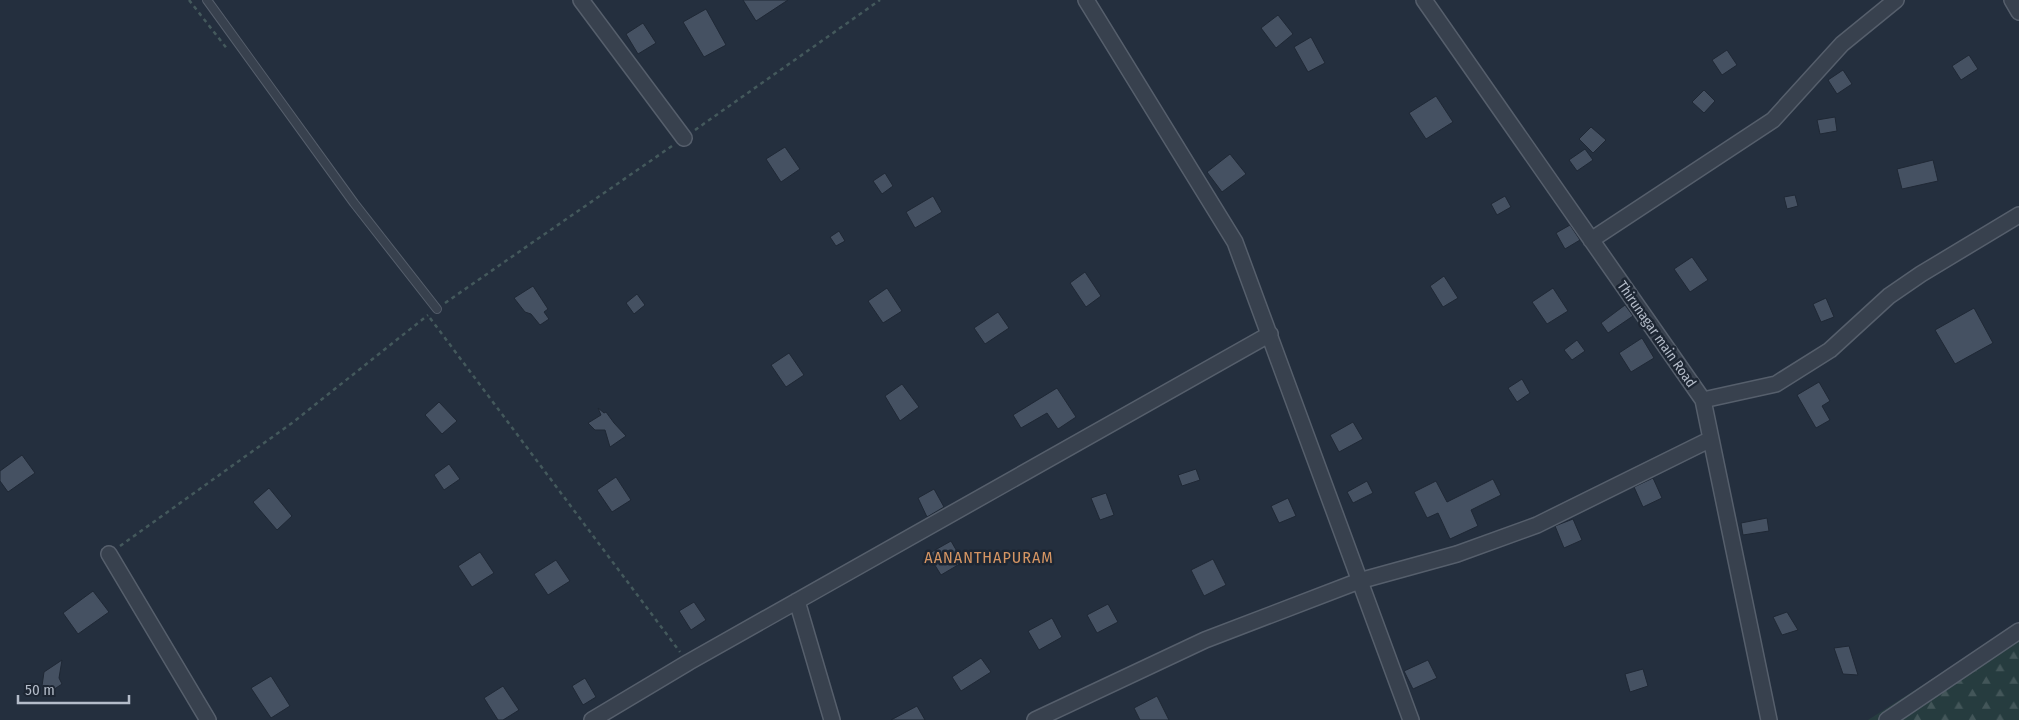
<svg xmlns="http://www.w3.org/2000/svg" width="2019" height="720" font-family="'Fira Sans Condensed',sans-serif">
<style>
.forest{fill:url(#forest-firs)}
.building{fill:#455162;stroke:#1f2835}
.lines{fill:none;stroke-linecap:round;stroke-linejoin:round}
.lane-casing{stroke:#565f6c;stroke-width:10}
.street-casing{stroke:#565f6c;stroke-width:18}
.path{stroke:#44595c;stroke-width:2.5;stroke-dasharray:4 4;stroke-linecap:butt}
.lane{stroke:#38414e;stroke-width:8}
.street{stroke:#38414e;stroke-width:15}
.labels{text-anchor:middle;stroke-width:5;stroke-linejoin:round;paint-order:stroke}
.street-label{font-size:14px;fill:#b4bcc9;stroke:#1d2633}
.quarter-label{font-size:16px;letter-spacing:1px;fill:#d59563;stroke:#1d2633}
</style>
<defs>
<pattern id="forest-firs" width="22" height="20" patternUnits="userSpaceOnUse" patternTransform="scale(1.25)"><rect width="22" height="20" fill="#263c3f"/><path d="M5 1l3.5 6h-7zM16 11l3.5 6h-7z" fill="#435659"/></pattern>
</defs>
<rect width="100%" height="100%" fill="#242f3e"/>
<path class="forest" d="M2019,624V720H1868Z"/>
<path class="building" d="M743,0H788L756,21Z
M706,9L726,45L704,57L683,22Z
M1278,15L1293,34L1276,48L1261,28Z
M643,23L656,43L638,54L626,34Z
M1311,37L1325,63L1308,72L1294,47Z
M1727,50L1737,65L1722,75L1712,60Z
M1969,55L1978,69L1961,80L1952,66Z
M1843,70L1852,84L1837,94L1828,80Z
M1704,90L1715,101L1704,113L1692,102Z
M1436,96L1453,122L1426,139L1409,113Z
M1835,117L1837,131L1820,134L1817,120Z
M1591,127L1606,140L1593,153L1579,139Z
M785,147L800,169L781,182L766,159Z
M1585,149L1593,160L1577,171L1569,160Z
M1230,154L1246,174L1222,192L1207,172Z
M1933,160L1938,181L1902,189L1897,169Z
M885,173L893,186L882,194L873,181Z
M1795,195L1798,206L1787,209L1784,197Z
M933,196L942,212L915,228L906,212Z
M1505,196L1511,207L1497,215L1491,204Z
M1570,225L1580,240L1565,249L1556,233Z
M839,231L845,241L836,246L830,237Z
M1692,257L1708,280L1690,292L1674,269Z
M1085,272L1101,296L1086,307L1070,283Z
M1444,276L1458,298L1443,307L1430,286Z
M533,286L548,309L544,312L549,319L540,325L531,314L525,312L514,298Z
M887,288L902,311L883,323L868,301Z
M1553,288L1568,311L1547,324L1532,302Z
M637,294L645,305L634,314L626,303Z
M1826,298L1834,317L1821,322L1813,304Z
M1625,305L1633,316L1608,333L1601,323Z
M1974,308L1993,343L1955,364L1935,330Z
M998,312L1009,328L985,344L974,328Z
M1642,338L1654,358L1631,372L1619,353Z
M1577,340L1585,351L1572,360L1564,350Z
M789,353L804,375L786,387L771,365Z
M1522,379L1530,393L1517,402L1508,388Z
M1819,382L1830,401L1822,406L1830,420L1816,428L1797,395Z
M902,384L919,407L900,421L885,396Z
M1057,388L1076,417L1058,429L1047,413L1021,428L1013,415Z
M439,402L457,421L442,434L425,415Z
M598,408L604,413L606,412L614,423L626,436L610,447L605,430H595L588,423L601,415Z
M1353,422L1363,439L1339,452L1330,435Z
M22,455L35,473L8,492L0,481V471Z
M449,464L460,479L444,490L434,475Z
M1196,469L1200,480L1182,486L1178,475Z
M616,477L631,500L612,512L597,490Z
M1653,478L1662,498L1643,507L1634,487Z
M1493,479L1501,495L1471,510L1478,526L1450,539L1438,513L1427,518L1414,492L1436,481L1447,502Z
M1367,481L1373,493L1353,503L1347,492Z
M269,488L292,516L277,530L253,502Z
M934,489L944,507L927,517L918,498Z
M1106,493L1114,515L1100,520L1091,498Z
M1288,498L1296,516L1279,523L1271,506Z
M1767,518L1769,531L1743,535L1741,523Z
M1573,519L1582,540L1564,548L1555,526Z
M951,541L963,562L941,575L928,554Z
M480,552L494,573L472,587L458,566Z
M1213,559L1226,585L1204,596L1191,570Z
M556,560L570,581L548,595L534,574Z
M93,591L109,612L78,634L63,613Z
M694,602L706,620L691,630L679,611Z
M1108,604L1118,622L1097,633L1087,615Z
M1787,612L1798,630L1782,635L1773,617Z
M1052,618L1062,637L1039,650L1028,631Z
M1849,646L1858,675L1843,674L1834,648Z
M981,658L991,672L961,691L952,677Z
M62,660L59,678L62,684L47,694L42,686L44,672Z
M1428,660L1437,678L1413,689L1404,671Z
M1643,669L1648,686L1630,692L1625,674Z
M271,676L290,706L271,718L251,688Z
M585,678L596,697L583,705L572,686Z
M503,686L519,710L503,720H498L484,698Z
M1157,696L1169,720H1140L1134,708Z
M917,706L925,720H891Z"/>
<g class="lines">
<defs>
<path id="lane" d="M207,0L354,203L437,309"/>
<path id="street" d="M581,0L684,138
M1086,0L1235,242L1411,720
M1424,0L1703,400L1769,720
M2012,0L2019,12
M1591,240L1773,120L1842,44L1896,0
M1703,400L1776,384L1830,350L1889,296L1921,274L2019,215
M109,554L208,720
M797,601L832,720
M592,720L689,662L1270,334
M1035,720L1205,640L1359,581L1457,554L1537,525L1711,439
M1887,720L2019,631"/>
</defs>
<use href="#lane" class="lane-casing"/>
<use href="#street" class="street-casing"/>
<path class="path" d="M189,0L228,50
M695,130L880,0
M445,303L672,146
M430,318L680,652
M120,546L292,423L428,315"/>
<use href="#lane" class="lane"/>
<use href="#street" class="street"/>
</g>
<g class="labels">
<g class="street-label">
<text transform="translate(1657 334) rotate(55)" y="5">Thirunagar main Road</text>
</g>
<g class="quarter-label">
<text x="989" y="563">AANANTHAPURAM</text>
</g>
</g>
<path d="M18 695v8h111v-8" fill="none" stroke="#b4bcc9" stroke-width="2.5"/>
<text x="25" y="695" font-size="15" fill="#b4bcc9" stroke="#1d2633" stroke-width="4" paint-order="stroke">50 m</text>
</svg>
